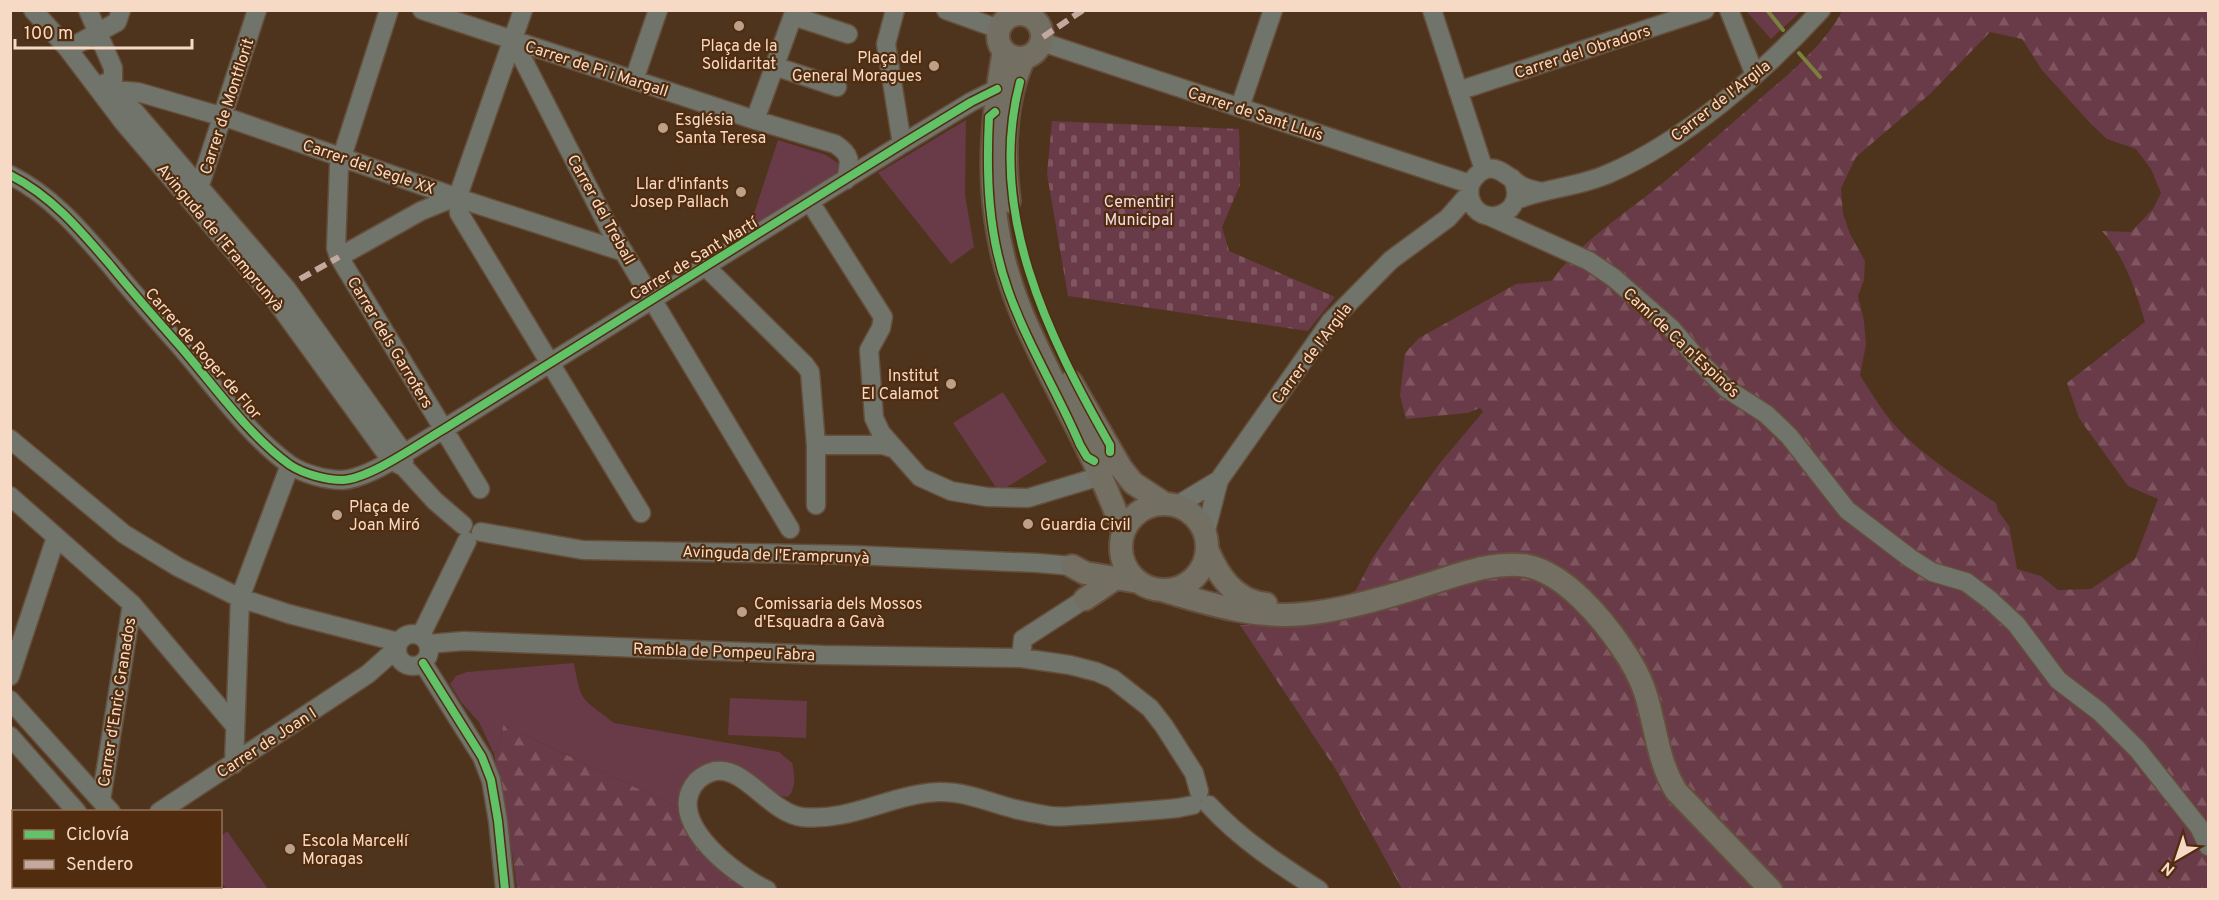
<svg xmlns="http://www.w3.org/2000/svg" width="2219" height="900" font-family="Overpass,sans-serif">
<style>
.green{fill:#693a47}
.forest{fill:url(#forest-firs);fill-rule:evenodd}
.cemetery{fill:url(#cemetery-stones)}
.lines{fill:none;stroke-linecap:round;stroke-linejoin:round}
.stream{stroke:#7a813c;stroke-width:4}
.minor-casing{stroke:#654f3c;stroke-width:21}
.major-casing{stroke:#654f3c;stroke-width:26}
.minor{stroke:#71746a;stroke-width:18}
.major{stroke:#737063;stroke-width:22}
.quiet{stroke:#c3a89e;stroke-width:6;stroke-dasharray:12 6;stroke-linecap:butt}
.cycleway-casing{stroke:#512c0f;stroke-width:11}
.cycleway{stroke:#61c268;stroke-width:8}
.poi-dot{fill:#bca08a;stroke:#512c0f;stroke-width:2}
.labels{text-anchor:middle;stroke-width:4.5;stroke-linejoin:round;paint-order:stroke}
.poi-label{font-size:16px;fill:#f7dac5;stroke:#512c0f;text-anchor:start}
.street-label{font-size:16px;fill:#f7dac5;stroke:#512c0f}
.park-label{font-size:16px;fill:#f2dbe2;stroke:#512c0f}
</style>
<defs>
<pattern id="forest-firs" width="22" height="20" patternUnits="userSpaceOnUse" patternTransform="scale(1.5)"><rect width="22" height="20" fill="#693a47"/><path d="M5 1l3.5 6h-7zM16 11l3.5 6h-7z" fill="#7f5660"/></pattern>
<pattern id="cemetery-stones" width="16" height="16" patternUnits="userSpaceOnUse" patternTransform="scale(1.5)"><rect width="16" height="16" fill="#693a47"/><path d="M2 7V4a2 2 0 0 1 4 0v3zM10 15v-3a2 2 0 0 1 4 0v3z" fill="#7f5660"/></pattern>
</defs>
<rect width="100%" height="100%" fill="#4e341d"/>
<path class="green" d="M1746,11H1801L1771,39Z
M966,120L965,195L974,247L951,264L878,173Z
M778,140L826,155L839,164L835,178L749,229Z
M1003,392L1047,462L999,492L953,423Z
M2208,624V678L2195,652L2201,632Z
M574,663C581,705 583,698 614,723L779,752L792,763C795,774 796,788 788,797L782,796C763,787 717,743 700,770C692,781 687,796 681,809L503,725L500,743L494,754L479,722L461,702L450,684L456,676L467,672Z
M730,698L807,701L806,738L728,735Z
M227,831L268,889H226L221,882V837Z"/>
<path class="forest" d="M1842,11H2208V624L2201,632L2195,652L2208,678V889H1402L1335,768L1240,625L1293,626L1356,590L1372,559L1398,521L1440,463L1483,412L1480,408L1467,413L1406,419L1400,395L1405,353L1419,338L1516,284L1551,281C1582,240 1625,214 1664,182C1697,154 1729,126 1761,98C1790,73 1824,45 1842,11ZM1990,32L2022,39L2042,70L2091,124L2107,139L2136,149L2151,169L2161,193L2153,209L2131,232L2102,231C2125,258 2135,288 2145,322L2067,383L2079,418L2128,486L2158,499L2135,559L2091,589L2058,590L2041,576L2017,569L2009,526L1998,511L1996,503C1965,482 1932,462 1905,436C1887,419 1873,396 1860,375L1866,345L1864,321L1858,296L1864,280L1865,261L1850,234L1843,214L1841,188L1856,157L1931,93Z
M503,725L681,809L702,850L749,889H517L513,858L494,754L500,743Z"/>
<path class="cemetery" d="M1052,121L1239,129L1240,185L1222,227L1229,251L1335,297L1308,331L1068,296L1047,174Z"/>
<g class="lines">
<path class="stream" d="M1767,10L1783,30
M1799,53L1820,77"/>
<defs>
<path id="minor" d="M33,10L68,49L124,123L273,297L391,460L404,467L435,501L463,525
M88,10L113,68V90
M389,10L339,166L336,248L339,257L480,489
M422,10L755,120L835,144C852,155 850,161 846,180
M523,10L458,196L459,213L641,513
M895,10L886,44L902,144
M946,10L999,29
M1432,10L1484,170
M1729,10L1755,75
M793,16L848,34
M513,40L608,226L790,529
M1042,42L1470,184
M68,49L117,22L121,10
M774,66L837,87
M634,80L658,10
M105,83L136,113L286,288L403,452L404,462
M113,90L138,92L234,120L467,201L624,252
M1458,91L1705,10
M1240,107L1273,10
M755,120L795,10
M10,175C52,196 81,231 111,266C133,293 156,319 179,345C213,384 248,435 290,465C304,474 326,480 342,480C370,479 418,444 444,429L902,144L971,102L997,89
M1512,178C1531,214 1479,232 1470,198C1468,190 1470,182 1476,176C1492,159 1506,175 1520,185C1525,188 1532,190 1538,191
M195,193L202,179L257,10
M1516,200C1546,188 1578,187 1608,174C1685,141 1764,72 1821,10
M810,202L883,317L881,328L869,350L874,418L881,433L920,477L951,491L987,497L1028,498L1101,476
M1489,216L1589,261L1614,278L1672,329L1702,364L1727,389L1766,414L1789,436L1847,510L1910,558L1932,572L1966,582L1990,600L2016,624L2058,680L2100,712L2138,750L2199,827L2208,846
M339,257L421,211L458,196
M706,267L805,365L810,372L816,445V505
M10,439L124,534L178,567L240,598L289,614L398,642
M816,445H882L892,448
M10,496L132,604L235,726
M1176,506L1219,480
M481,532L583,550L853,555L1038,563L1072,566
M1205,534L1219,480L1331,321L1391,260L1448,218L1469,194
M397 650a16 16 0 1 1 32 0a16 16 0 1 1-32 0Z
M421,635L467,541
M428,644L464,641L823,655L1021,658L1070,665L1097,672L1113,679L1150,708L1164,726L1194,773L1199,791
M1021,658L1023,639L1085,599
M423,663L482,757L491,780L498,821L505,890
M10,676L56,537
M10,700L111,812
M10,736L77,812
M234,764L240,598L290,465
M101,800L132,604
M1209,805C1241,840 1280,865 1319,890
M159,812L368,674L396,649
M183,886L186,890
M47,890L52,886
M767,890C737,876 668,825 693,786C698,778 707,773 715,771C745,766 770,813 802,817C851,822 891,794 939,792C964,791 991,803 1015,809C1026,812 1039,814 1051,816C1062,818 1075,815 1087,815C1117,813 1148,811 1178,808L1193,805"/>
<path id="major" d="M998 36a22 22 0 1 1 44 0a22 22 0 1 1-44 0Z
M1004,51C987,144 985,225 1022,314C1053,388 1097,456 1123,532
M1009,201C1003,155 1004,100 1024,58
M1071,382L1121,468L1133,483L1165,504
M1121 547a43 43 0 1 1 86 0a43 43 0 1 1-86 0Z
M1207,549C1218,576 1235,601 1266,604
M1072,566L1085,573L1139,582
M1161,590C1207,603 1254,619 1303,614C1339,611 1388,597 1422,586C1456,576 1492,560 1528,566C1565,574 1602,618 1622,648C1631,661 1640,677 1645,692C1656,726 1657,760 1676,791L1771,890
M1085,599L1116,578"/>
</defs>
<use href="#minor" class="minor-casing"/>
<use href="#major" class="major-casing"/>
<use href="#minor" class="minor"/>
<use href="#major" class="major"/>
<path class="quiet" d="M1043,37L1083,10
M300,279L339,257"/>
<defs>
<path id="cycleway" d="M1020,82C986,211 1048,336 1110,445V452
M995,112L989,117C986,176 988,234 1008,290C1027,344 1058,393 1080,445L1087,457L1094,461
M10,175C52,196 81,231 111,266C133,293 156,319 179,345C213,384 248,435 290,465C304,474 326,480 342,480C370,479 418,444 444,429L902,144L971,102L997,89
M423,663L482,757L491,780L498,821L505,890"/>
</defs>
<use href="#cycleway" class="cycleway-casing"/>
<use href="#cycleway" class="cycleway"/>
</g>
<g class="poi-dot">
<circle cx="739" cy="26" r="6"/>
<circle cx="934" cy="66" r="6"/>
<circle cx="663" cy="128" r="6"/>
<circle cx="741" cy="192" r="6"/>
<circle cx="951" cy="384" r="6"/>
<circle cx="337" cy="515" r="6"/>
<circle cx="1028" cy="524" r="6"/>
<circle cx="742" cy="612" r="6"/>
<circle cx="290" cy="849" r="6"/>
</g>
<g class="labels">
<g class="poi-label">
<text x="739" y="51" text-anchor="middle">Plaça de la<tspan x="739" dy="18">Solidaritat</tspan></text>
<text x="922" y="63" text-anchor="end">Plaça del<tspan x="922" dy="18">General Moragues</tspan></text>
<text x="675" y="125">Església<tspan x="675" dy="18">Santa Teresa</tspan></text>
<text x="729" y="189" text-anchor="end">Llar d'infants<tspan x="729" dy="18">Josep Pallach</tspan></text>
<text x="939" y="381" text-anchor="end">Institut<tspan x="939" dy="18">El Calamot</tspan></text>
<text x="349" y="512">Plaça de<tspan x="349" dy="18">Joan Miró</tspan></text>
<text x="1040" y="530">Guardia Civil</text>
<text x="754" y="609">Comissaria dels Mossos<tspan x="754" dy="18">d'Esquadra a Gavà</tspan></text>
<text x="302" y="846">Escola Marcel·lí<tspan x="302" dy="18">Moragas</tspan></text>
</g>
<g class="street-label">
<text transform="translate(1582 51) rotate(-18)" y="6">Carrer del Obradors</text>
<text transform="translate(597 68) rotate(18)" y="6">Carrer de Pi i Margall</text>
<text transform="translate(1720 100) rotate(-38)" y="6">Carrer de l'Argila</text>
<text transform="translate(226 106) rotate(-72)" y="6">Carrer de Montflorit</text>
<text transform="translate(1256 113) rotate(18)" y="6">Carrer de Sant Lluís</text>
<text transform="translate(369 166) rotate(19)" y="6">Carrer del Segle XX</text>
<text transform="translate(602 209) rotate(61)" y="6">Carrer del Treball</text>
<text transform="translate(221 237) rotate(50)" y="6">Avinguda de l'Eramprunyà</text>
<text transform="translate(693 258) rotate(-31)" y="6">Carrer de Sant Martí</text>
<text transform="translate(391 342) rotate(59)" y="6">Carrer dels Garrofers</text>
<text transform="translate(1682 342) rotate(43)" y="6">Camí de Ca n'Espinós</text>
<text transform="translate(204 353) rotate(49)" y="6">Carrer de Roger de Flor</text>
<text transform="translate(1311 353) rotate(-53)" y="6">Carrer de l'Argila</text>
<text transform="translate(776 554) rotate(2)" y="6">Avinguda de l'Eramprunyà</text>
<text transform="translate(724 651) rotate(2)" y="6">Rambla de Pompeu Fabra</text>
<text transform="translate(116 702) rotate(-81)" y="6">Carrer d'Enric Granados</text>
<text transform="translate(266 742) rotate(-33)" y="6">Carrer de Joan I</text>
</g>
<g class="park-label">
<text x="1139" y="207">Cementiri<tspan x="1139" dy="18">Municipal</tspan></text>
</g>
</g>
<rect width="2219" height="900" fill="none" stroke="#f7dac5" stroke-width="24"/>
<rect x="12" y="810" width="210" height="78" fill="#512c0f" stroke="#937258" stroke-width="1.5"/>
<rect x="24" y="830" width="30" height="9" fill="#61c268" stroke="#937258" stroke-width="1.5"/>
<text x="66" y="840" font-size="18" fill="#f7dac5">Ciclovía</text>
<rect x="24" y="860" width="30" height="9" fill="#c3a89e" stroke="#937258" stroke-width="1.5"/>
<text x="66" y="870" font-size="18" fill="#f7dac5">Sendero</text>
<g transform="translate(2177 858) rotate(219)" stroke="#512c0f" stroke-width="4.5" paint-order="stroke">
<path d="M0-4.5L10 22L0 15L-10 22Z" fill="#f7dac5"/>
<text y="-9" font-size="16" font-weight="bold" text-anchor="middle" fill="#f7dac5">N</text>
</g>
<path d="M15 39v9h177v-9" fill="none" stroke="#f7dac5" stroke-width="3"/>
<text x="24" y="39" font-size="18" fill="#f7dac5" stroke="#512c0f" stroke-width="4.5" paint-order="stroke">100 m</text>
</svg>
